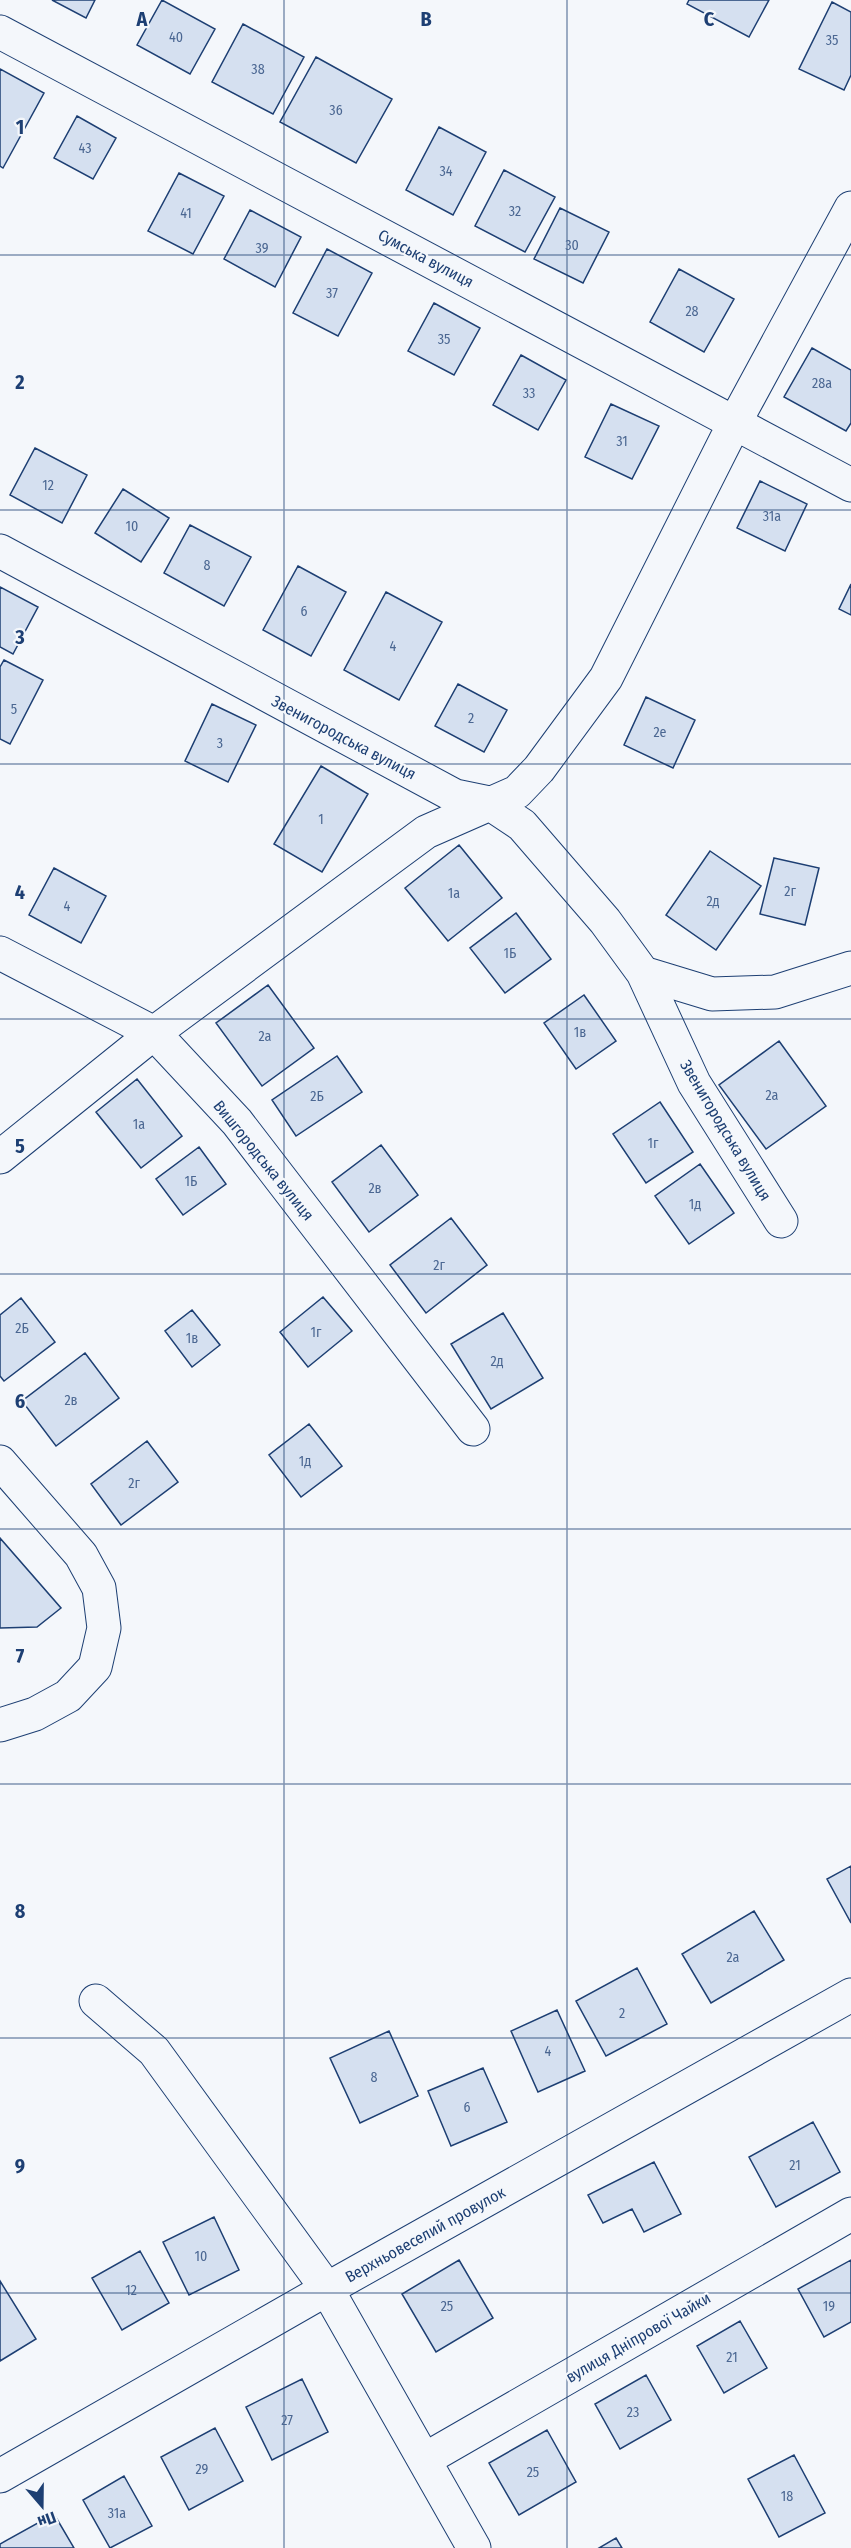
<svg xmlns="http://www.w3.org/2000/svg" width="851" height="2548" font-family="'Fira Sans Condensed',sans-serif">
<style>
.building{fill:#d5e0f0;stroke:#1d3f73;stroke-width:1.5}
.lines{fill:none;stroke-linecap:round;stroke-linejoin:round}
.street-casing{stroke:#1d3f73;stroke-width:35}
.street{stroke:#f4f7fb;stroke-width:33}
.grid{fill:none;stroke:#1d3f73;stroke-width:1.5;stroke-opacity:0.55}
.labels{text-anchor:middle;stroke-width:4.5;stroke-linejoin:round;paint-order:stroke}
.number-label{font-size:14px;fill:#4b6792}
.street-label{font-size:16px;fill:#1d3f73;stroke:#f4f7fb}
.grid-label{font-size:20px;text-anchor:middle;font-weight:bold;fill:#1d3f73;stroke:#f4f7fb;stroke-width:4.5;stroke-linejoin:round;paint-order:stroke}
</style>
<rect width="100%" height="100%" fill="#f4f7fb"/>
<path class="building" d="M52,0H95L86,18Z
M162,0L215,29L190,74L137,45Z
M689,0H769L749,37L687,4Z
M832,2L851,12V75L844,90L799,69Z
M243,24L304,57L273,114L212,82Z
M316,57L392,99L356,163L280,122Z
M0,69L44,93L3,168L0,166Z
M77,116L116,138L93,179L54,158Z
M439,127L486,152L453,215L406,190Z
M504,170L555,197L525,252L475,226Z
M179,173L224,196L193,254L148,231Z
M560,208L609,232L583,283L534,259Z
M250,210L301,237L275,287L224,259Z
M327,249L372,273L338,336L293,313Z
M679,269L734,299L704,352L650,322Z
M434,303L480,328L454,375L408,351Z
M812,348L851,370V423L846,431L784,397Z
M521,355L566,380L538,430L493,405Z
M611,404L659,426L632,479L585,457Z
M35,448L87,475L62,523L10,495Z
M760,481L807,504L785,551L737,528Z
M123,489L169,518L141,562L95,533Z
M190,525L251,557L224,606L164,573Z
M298,566L346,592L311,656L263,630Z
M851,584V615L839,609Z
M0,587L38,607L13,654L0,647Z
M386,592L442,622L399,700L344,670Z
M4,660L43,680L10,744L0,739V667Z
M458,684L507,710L484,752L435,726Z
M646,697L695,720L673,768L624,745Z
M212,704L256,725L228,782L185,761Z
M321,766L368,794L322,872L274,844Z
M459,845L502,898L448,941L405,888Z
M710,851L761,886L716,950L666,915Z
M774,858L819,868L805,925L760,914Z
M54,868L106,896L81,943L29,915Z
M516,913L551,959L505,993L470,948Z
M268,985L314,1048L262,1086L216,1023Z
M584,995L616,1041L576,1069L544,1023Z
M779,1041L826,1106L766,1149L719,1085Z
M337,1056L362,1092L296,1136L272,1100Z
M137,1079L182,1136L141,1168L96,1112Z
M660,1102L693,1152L646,1183L613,1134Z
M381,1145L418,1195L369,1232L332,1182Z
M199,1147L226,1184L183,1215L156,1179Z
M700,1164L734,1213L689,1244L655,1196Z
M451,1218L487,1265L426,1313L390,1265Z
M323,1297L352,1331L308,1367L280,1332Z
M21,1298L55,1342L4,1381L0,1376V1315Z
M192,1310L220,1345L192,1367L165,1331Z
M503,1313L543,1378L491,1409L451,1344Z
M85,1353L119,1398L56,1446L22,1401Z
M309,1424L342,1466L301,1497L269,1455Z
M147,1441L178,1482L121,1525L91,1484Z
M0,1538L61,1608L37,1627L0,1628Z
M851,1866V1923L827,1879Z
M754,1911L784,1960L711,2003L682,1954Z
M637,1968L667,2024L606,2056L576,2001Z
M557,2010L585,2071L538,2092L511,2031Z
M389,2031L418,2096L360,2123L330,2058Z
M483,2068L507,2122L451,2146L428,2091Z
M813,2122L840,2172L776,2207L749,2157Z
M654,2162L681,2214L644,2232L632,2209L603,2223L588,2195Z
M214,2217L239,2270L189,2295L163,2242Z
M140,2251L169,2303L122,2330L92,2278Z
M459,2260L493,2318L436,2352L402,2294Z
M851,2260V2322L824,2337L798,2289Z
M0,2281L36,2339L0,2361Z
M740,2321L767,2368L724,2393L697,2346Z
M646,2375L671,2420L620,2449L595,2404Z
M302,2379L328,2432L272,2460L246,2407Z
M215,2428L243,2481L189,2510L161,2457Z
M547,2430L576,2482L519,2515L489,2463Z
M794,2455L825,2513L779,2537L748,2479Z
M124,2476L152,2526L110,2548L83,2500Z
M54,2514L74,2548H0V2544Z
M616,2538L622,2548H599Z"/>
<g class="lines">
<defs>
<path id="street" d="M0,32L851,485
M0,551L455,796L489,803L522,825L605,921L643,973L694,1083L781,1221
M0,953L154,1033L237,1122L473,1429
M643,973L712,994L775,992L851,968
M0,1157L154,1033L426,832L517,792L539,769L606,678L735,422L851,208
M0,1462L81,1555L99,1588L104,1628L95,1667L68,1696L35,1714L0,1725
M96,2001L154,2051L327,2289L474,2548
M424,2460L851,2214
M0,2476L327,2289L851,1995"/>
</defs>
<use href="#street" class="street-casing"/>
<use href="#street" class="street"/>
</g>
<path class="grid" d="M284,0V2548M567,0V2548M0,255H851M0,510H851M0,764H851M0,1019H851M0,1274H851M0,1529H851M0,1784H851M0,2038H851M0,2293H851"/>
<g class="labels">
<g class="number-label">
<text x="176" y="42">40</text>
<text x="832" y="45">35</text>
<text x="258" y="74">38</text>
<text x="336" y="115">36</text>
<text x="85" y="153">43</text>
<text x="446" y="176">34</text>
<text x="515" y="216">32</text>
<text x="186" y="218">41</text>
<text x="572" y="250">30</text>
<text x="262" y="253">39</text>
<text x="332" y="298">37</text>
<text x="692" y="316">28</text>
<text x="444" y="344">35</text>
<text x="822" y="388">28а</text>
<text x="529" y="398">33</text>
<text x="622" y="446">31</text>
<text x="48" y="490">12</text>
<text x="772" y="521">31а</text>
<text x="132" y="531">10</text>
<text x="207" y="570">8</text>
<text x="304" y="616">6</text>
<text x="393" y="651">4</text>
<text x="14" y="714">5</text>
<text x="471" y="723">2</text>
<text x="660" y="737">2е</text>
<text x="220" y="748">3</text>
<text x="321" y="824">1</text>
<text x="790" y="896">2г</text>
<text x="454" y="898">1а</text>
<text x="713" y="906">2д</text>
<text x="67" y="911">4</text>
<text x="510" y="958">1Б</text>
<text x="580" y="1037">1в</text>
<text x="265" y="1041">2а</text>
<text x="772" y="1100">2а</text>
<text x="317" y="1101">2Б</text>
<text x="139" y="1129">1а</text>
<text x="653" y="1148">1г</text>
<text x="191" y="1186">1Б</text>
<text x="375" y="1193">2в</text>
<text x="695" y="1209">1д</text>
<text x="439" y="1270">2г</text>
<text x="22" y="1333">2Б</text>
<text x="316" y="1337">1г</text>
<text x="192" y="1343">1в</text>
<text x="497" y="1366">2д</text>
<text x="71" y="1405">2в</text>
<text x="305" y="1466">1д</text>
<text x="134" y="1488">2г</text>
<text x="733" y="1962">2а</text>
<text x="622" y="2018">2</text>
<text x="548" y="2056">4</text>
<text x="374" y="2082">8</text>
<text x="467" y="2112">6</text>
<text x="795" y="2170">21</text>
<text x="201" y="2261">10</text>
<text x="131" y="2295">12</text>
<text x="447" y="2311">25</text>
<text x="829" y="2311">19</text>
<text x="732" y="2362">21</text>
<text x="633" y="2417">23</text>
<text x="287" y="2425">27</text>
<text x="202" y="2474">29</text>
<text x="533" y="2477">25</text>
<text x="787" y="2501">18</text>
<text x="117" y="2518">31а</text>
</g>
<g class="street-label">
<text transform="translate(426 258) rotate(28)" y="6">Сумська вулиця</text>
<text transform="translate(344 737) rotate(28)" y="6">Звенигородська вулиця</text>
<text transform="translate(726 1130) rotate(59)" y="6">Звенигородська вулиця</text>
<text transform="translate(264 1160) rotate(51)" y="6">Вишгородська вулиця</text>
<text transform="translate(425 2234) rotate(-29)" y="6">Верхньовеселий провулок</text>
<text transform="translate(638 2337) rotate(-30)" y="6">вулиця Дніпрової Чайки</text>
</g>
</g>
<g class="grid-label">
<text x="142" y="26">A</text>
<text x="426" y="26">B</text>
<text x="709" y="26">C</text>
<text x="20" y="134">1</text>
<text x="20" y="389">2</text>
<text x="20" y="644">3</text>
<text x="20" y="899">4</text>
<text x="20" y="1153">5</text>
<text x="20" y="1408">6</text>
<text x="20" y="1663">7</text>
<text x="20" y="1918">8</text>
<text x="20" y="2173">9</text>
</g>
<g transform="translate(42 2506) rotate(160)" stroke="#f4f7fb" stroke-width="4.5" paint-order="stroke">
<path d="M0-4.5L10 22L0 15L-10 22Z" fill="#1d3f73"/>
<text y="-9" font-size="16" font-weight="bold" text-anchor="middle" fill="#1d3f73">Пн</text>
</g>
</svg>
